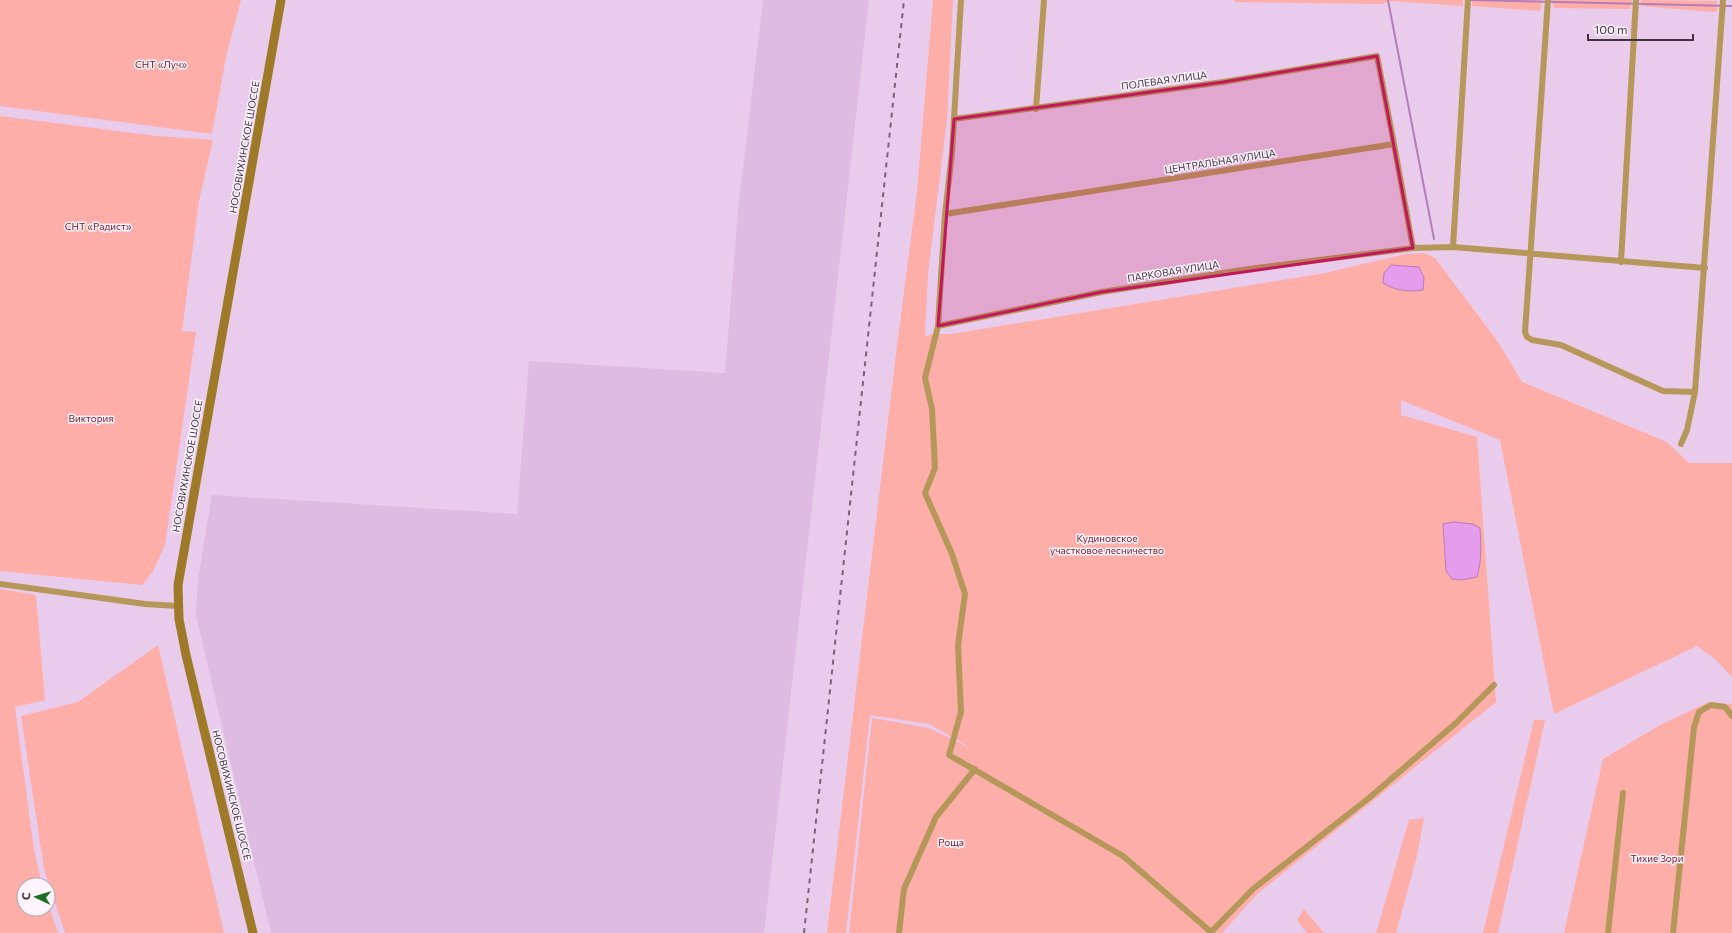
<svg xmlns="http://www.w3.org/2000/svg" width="1732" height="933" font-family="Commissioner,sans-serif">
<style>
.built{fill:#debce1}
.green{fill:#fdaea9}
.water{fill:#e69cec;stroke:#b47db8}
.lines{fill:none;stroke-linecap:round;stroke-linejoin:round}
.stream{stroke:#b47db8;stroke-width:2}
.street{stroke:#b6975a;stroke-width:6}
.secondary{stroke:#9d7928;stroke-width:9}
.rail{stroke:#786678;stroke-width:2;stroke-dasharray:5 5;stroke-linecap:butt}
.marked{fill:#c2185b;fill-opacity:0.2;stroke:#c2185b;stroke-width:3;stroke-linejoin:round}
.labels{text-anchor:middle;stroke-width:3;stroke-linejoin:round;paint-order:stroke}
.park-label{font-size:10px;fill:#78161b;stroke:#fdf4fe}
.street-label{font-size:10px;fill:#403440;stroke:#fdf4fe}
</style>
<rect width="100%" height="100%" fill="#e9cbeb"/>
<path class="built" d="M763,0H869L764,933H271L196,616L198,580L212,495L517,514L529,361L725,373L738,211Z"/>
<path class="green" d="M0,0H241L226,57L212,134L0,106Z
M933,0H953L947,120L928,273L925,336L932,334H951L1325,273L1406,254L1424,253L1435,258L1498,342L1522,382L1667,442L1689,463H1732V677L1715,659L1697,646L1554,714L1500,440L1401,400V415L1477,437L1496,702L1257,894L1222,933H849L872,718L929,728L974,750L929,724L870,715L846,933H827L897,345L917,192Z
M1234,0H1463V6L1390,1L1382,4L1235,2Z
M1472,0H1541L1542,2L1540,11L1472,6Z
M1552,0H1632L1630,9L1554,8Z
M1641,0L1717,1V11L1713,12L1641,6Z
M0,116L157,136L213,140L199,201L182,331L196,332L165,545L153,571L142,585L0,571Z
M0,589L36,595L45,700L15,707L34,850L42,885H24V909H48V903L58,933H0Z
M158,645L224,933H65L44,869L21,716L78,702Z
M1709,702L1732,704V933H1564L1603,759L1660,725Z
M1534,720H1545L1498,933H1483Z
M1424,818L1417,856L1396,933H1376L1409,820Z
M1304,909L1324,933H1307L1297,920Z"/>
<path class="water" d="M1391,265L1419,267L1424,278L1423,290C1408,292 1396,291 1383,283L1384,273Z
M1454,522L1473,524L1480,528C1481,545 1482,560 1477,577L1461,580L1452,579L1446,571L1443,524Z"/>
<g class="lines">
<path class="stream" d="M1388,0L1434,239
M1469,0L1732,6"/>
<path class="street" d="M961,0L952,153L945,214L938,326L925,378L932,409L935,468L925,493L952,554L965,594L958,645L961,712L949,755L1123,856L1211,932
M1548,0L1525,332L1527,337L1532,340L1561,345L1663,391L1695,392
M1036,109L1044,0
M954,119L1223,82L1377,56L1394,144
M945,214L1394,144L1413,248
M1453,247L1468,0
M1621,262L1636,0
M938,326L1102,292L1249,269L1413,248L1453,247L1705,268
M1681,444L1687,430L1695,392L1723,0
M0,584L145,604L178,606
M899,933L904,889L936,817L975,769
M1210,933L1253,889L1369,798L1456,723L1494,685
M1608,933L1623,793
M1673,933L1694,727L1699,712L1711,705L1725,707L1732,716"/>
<path class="secondary" d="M253,933L186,655L179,619L178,585L281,0"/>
<path class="rail" d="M804,933L904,0"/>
</g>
<path class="marked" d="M1377,56L1413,248L1102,292L938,326L954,119L1223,82Z"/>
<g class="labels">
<g class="park-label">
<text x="161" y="68">СНТ «Луч»</text>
<text x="98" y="230">СНТ «Радист»</text>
<text x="91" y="422">Виктория</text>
<text x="1107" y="542">Кудиновское<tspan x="1107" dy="12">участковое лесничество</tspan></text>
<text x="951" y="846">Роща</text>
<text x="1657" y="862">Тихие Зори</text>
</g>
<g class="street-label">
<text transform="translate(1164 80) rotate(-8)" y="4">ПОЛЕВАЯ УЛИЦА</text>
<text transform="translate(244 147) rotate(-80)" y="4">НОСОВИХИНСКОЕ ШОССЕ</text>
<text transform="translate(1220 161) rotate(-9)" y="4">ЦЕНТРАЛЬНАЯ УЛИЦА</text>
<text transform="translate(1173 271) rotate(-9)" y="4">ПАРКОВАЯ УЛИЦА</text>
<text transform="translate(187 466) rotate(-80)" y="4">НОСОВИХИНСКОЕ ШОССЕ</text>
<text transform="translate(232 795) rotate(76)" y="4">НОСОВИХИНСКОЕ ШОССЕ</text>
</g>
</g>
<g transform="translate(36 897) rotate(274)"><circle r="19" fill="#fdf4fe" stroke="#b1a7b2"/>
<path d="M0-3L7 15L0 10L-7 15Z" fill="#17711d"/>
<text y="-6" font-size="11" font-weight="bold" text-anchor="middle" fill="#403440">С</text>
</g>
<path d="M1588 34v6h105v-6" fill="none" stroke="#403440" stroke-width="2"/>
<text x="1594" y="34" font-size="12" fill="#403440" stroke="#fdf4fe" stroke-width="3" paint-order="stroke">100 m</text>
</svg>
